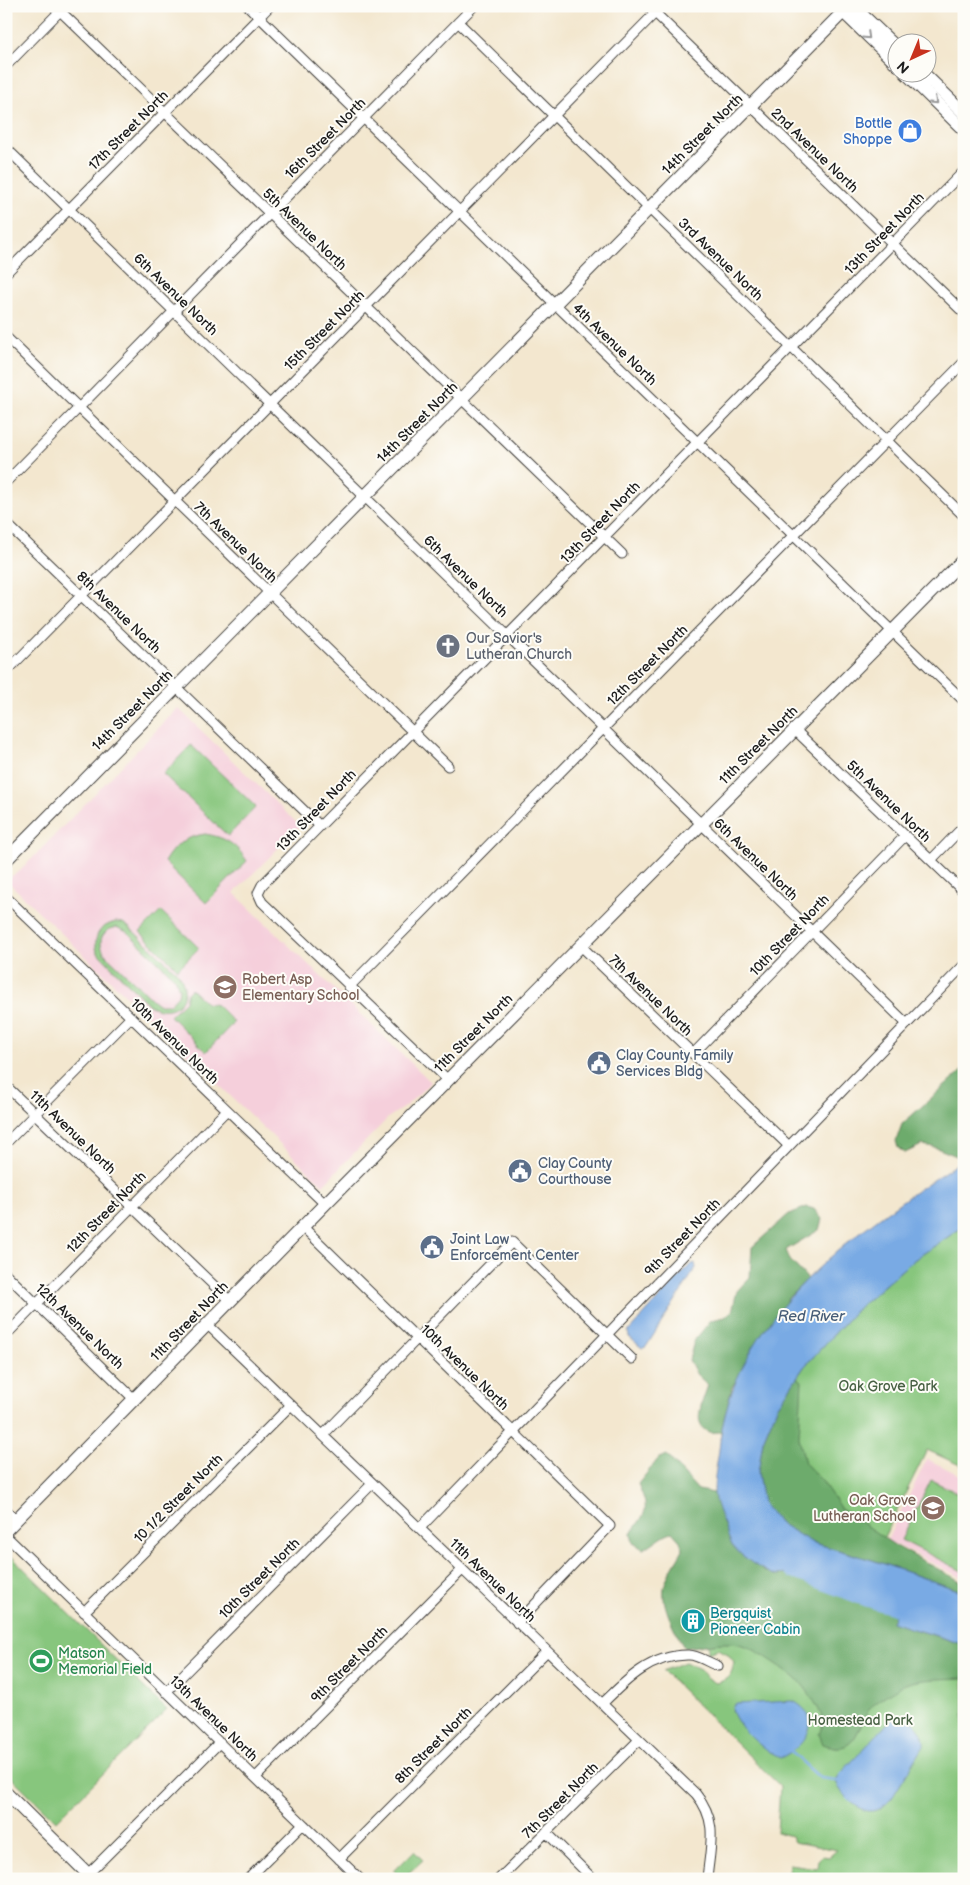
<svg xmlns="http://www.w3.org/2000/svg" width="970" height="1885" font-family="'Balsamiq Sans',sans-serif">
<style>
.built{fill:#f5cfdb}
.green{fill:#87c67d;stroke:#52714c;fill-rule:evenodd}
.forest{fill:#6dab6c;stroke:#446444}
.water{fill:#79aae4;stroke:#4a6380}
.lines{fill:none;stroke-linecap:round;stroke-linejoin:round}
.stream{stroke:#79aae4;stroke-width:2.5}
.river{stroke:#79aae4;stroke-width:14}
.street-casing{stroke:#3c3a37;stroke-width:11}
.secondary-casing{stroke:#3c3a37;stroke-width:14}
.street{stroke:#fff;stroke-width:9}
.secondary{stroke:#fff;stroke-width:12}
.oneway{stroke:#999}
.labels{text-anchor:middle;stroke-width:4;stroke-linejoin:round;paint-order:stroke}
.shop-label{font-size:14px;fill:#366cbe;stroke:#fdfcf7;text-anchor:end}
.street-label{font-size:14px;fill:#1c1c1c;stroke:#fdfcf7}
.worship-label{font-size:14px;fill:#5b616d;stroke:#fdfcf7;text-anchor:start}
.education-label{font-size:14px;fill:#785e54;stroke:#fdfcf7;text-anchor:start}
.service-label{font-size:14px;fill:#4e5e75;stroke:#fdfcf7;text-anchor:start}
.park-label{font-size:14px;fill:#476043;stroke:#fdfcf7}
.culture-label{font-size:14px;fill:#0d838f;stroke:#fdfcf7;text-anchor:start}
.leisure-label{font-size:14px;fill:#27864d;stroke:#fdfcf7;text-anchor:start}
.water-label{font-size:15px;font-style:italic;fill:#465c76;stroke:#fdfcf7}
</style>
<rect width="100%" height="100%" fill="#fdfcf7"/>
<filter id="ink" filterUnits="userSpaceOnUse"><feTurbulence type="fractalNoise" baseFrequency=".02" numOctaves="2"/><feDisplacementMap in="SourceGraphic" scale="10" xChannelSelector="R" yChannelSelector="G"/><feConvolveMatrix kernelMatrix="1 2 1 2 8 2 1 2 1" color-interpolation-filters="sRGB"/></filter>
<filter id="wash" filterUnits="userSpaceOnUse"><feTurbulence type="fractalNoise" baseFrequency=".0096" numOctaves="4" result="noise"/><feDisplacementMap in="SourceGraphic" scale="20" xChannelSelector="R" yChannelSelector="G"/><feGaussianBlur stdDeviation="1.12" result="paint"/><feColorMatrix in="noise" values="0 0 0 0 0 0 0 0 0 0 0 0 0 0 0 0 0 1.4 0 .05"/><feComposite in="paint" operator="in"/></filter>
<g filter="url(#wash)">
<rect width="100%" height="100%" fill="#f3e7cf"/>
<path class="built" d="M178,708L300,826L234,893L431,1082L407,1105L389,1117L323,1185L7,881L13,875L19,872Z
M927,1459L964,1477V1579L887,1540Z"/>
<path class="green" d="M191,745L256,807L228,836L163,774Z
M205,834C225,837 236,844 247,861L206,903L164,862C174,845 185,837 205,834Z
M161,911L199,948L178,969L140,932Z
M116,922L123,923L130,928L179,974C194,998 174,1019 149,1005L97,952C93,936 99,926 116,922ZM116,927L127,932L175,978L179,989L178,995L170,1004H158L153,1000L105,954C97,942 101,931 116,927Z
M191,989L206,1003L217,1005L234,1022L206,1052L170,1016L185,1001L187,993Z
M964,1226V1467L927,1450L883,1539L801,1496L785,1408L799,1379L797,1377L804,1367L859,1307L911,1262Z
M931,1480L964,1496V1572L901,1540Z
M6,1551L167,1710L56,1821L6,1772Z
M753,1563L892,1622L964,1645V1879H787L789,1864L817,1868L818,1860L822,1856L829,1857L837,1850L794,1842L791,1836L777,1832L780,1786L663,1671L685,1662L700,1669L708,1679L716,1683C728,1680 732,1675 734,1662L728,1654L718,1649L708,1653V1646Z
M414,1851L423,1860L402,1879L394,1871Z"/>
<path class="forest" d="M964,1069V1159L934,1147L922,1145L905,1153L898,1148L896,1141L902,1124Z
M807,1207L814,1209L822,1219L819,1230L786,1250L790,1260L808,1279L789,1297L732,1387L721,1432C718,1432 712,1433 709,1432C690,1426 704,1398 708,1385L697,1375L689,1360L694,1341L711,1320L725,1317L732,1311L737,1291L750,1277L752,1247L789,1214Z
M797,1377L802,1381L799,1438L805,1463L822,1481L841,1509L896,1546L964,1583V1592L872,1560L811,1542L781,1524L763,1504L758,1473L763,1440L777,1407Z
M667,1455L698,1490L714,1493L724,1525L763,1571L776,1575L790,1574L819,1582L897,1611L892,1622C916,1631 940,1636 964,1645V1678C947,1679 922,1678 906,1684C899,1686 874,1702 870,1708C856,1728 857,1757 823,1744L819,1734C820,1731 823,1726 823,1723C824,1714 805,1686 798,1680C786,1670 760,1652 746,1646C727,1639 703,1646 684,1648C676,1631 661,1607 664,1588C666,1575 677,1561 683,1549L680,1541L672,1532C661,1535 654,1544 643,1549L633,1543L631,1533C648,1510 649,1510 638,1484L658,1459Z"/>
<path class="water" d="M964,1159V1226L911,1262L859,1307L804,1367L777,1407L763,1440L758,1473L763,1504L781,1524L811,1542L872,1560L964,1592V1645C940,1636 916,1631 892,1622L897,1611L819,1582L790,1574C785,1574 780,1575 775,1575C763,1572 739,1555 732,1545C729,1540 727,1533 725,1527C721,1517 714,1502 714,1491C714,1478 717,1463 719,1450C731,1314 860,1228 964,1159Z
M695,1263L696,1268L646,1347L642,1348L629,1337L628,1332L690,1265Z
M793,1701C826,1718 805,1747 780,1758C765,1752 733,1724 732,1708L735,1704Z
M896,1717C913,1716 925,1731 924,1746L892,1798C886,1804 880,1811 871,1811C858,1812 838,1792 836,1780L840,1774L890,1721Z"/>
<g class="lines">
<path class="stream" d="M789,1750L820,1778L836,1780"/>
<path class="river" d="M791,1571L865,1599L898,1609"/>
</g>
</g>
<g filter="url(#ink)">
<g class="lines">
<defs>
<path id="street" d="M55,6L622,554
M248,6L964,701
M648,6L964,313
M458,22L964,516
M6,66L65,6
M6,148L907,1024
M6,273L270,6
M6,337L448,766
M6,482L474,6
M6,523L320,826
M6,672L662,6
M795,730L964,892
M931,860L964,826
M6,897L325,1204
M581,946L789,1146
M349,987L964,362
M693,1054L905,836
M448,1080L262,902L258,893L262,885L964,171
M6,1086L230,1301
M6,1143L131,1017
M303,1227L610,1526L517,1623
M6,1274L134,1399
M207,1324L696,1794C719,1822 710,1846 707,1879
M6,1335L227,1110
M323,1435L512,1242L632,1359
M6,1510L16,1520
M420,1528L964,965
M6,1536L360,1879
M84,1612L291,1405
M166,1692L372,1484
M602,1704C626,1680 652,1654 689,1655C698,1655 709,1663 718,1666
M256,1777L462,1570
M546,1832L593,1879
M339,1859L547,1651
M88,1874L220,1742
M248,1879L303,1824
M499,1879L639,1740"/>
<path id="secondary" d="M837,6L898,65
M853,6L898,49
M905,72L964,130
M922,72L964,113
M6,860L849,6
M6,1530L325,1204L964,559
M6,1793L93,1879"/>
</defs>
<use href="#street" class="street-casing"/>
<use href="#secondary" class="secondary-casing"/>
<use href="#street" class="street"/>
<use href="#secondary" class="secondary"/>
</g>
<defs><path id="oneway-chevron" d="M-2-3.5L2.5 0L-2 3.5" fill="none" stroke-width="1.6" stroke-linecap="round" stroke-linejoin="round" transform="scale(1.25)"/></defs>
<g class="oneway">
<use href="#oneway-chevron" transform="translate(867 36) rotate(44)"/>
<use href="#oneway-chevron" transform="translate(934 101) rotate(44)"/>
</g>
</g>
<defs>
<symbol id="shop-disc" viewBox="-11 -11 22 22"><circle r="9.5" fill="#3f7fe0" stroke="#fdfcf7"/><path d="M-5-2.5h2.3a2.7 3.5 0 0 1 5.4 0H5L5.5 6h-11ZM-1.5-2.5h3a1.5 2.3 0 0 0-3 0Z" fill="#fff"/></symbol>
<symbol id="church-disc" viewBox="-11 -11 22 22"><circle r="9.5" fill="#6b7280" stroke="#fdfcf7"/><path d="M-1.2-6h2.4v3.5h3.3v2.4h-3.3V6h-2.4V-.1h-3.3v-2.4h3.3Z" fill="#fff"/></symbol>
<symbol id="school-disc" viewBox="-11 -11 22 22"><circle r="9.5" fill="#8d6e63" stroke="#fdfcf7"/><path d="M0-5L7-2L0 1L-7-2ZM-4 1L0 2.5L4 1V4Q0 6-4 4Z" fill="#fff"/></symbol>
<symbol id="civic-disc" viewBox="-11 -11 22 22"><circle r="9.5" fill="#5c6f8a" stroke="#fdfcf7"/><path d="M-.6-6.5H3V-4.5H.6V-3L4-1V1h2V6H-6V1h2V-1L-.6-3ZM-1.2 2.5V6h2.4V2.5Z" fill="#fff"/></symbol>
<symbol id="building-disc" viewBox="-11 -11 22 22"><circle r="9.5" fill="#0f9aa8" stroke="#fdfcf7"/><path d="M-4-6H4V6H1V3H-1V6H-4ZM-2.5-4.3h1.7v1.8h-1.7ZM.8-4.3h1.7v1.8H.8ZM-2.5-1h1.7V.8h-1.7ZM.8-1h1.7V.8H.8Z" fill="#fff"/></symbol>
<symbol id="stadium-disc" viewBox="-11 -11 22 22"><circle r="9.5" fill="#2e9e5b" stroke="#fdfcf7"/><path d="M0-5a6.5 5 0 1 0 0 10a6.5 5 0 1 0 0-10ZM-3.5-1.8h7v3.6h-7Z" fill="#fff"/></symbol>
</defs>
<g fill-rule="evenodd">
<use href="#shop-disc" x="896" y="117" width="28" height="28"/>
<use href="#church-disc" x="434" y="632" width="28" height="28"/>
<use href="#school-disc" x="211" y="973" width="28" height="28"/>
<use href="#civic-disc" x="585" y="1049" width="28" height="28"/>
<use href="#civic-disc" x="506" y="1157" width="28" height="28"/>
<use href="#civic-disc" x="418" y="1233" width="28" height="28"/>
<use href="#school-disc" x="919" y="1494" width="28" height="28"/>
<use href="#building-disc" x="679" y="1607" width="28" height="28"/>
<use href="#stadium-disc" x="27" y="1647" width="28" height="28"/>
</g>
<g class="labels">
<g class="shop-label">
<text x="892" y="128">Bottle<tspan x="892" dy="16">Shoppe</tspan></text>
</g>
<g class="street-label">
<text transform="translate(128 130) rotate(-45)" y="5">17th Street North</text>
<text transform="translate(702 134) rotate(-45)" y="5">14th Street North</text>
<text transform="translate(325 138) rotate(-45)" y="5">16th Street North</text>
<text transform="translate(815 150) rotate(44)" y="5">2nd Avenue North</text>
<text transform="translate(305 229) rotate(44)" y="5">5th Avenue North</text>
<text transform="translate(884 233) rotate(-46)" y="5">13th Street North</text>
<text transform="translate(721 259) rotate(44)" y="5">3rd Avenue North</text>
<text transform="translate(176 294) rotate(44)" y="5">6th Avenue North</text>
<text transform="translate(324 330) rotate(-45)" y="5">15th Street North</text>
<text transform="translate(615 344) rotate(44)" y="5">4th Avenue North</text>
<text transform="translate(417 422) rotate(-45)" y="5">14th Street North</text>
<text transform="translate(600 522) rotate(-46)" y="5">13th Street North</text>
<text transform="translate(236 542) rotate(44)" y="5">7th Avenue North</text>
<text transform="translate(466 576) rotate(44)" y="5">6th Avenue North</text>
<text transform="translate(119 612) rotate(44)" y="5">8th Avenue North</text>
<text transform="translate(647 665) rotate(-45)" y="5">12th Street North</text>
<text transform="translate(132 710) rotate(-45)" y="5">14th Street North</text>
<text transform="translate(758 745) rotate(-45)" y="5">11th Street North</text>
<text transform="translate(889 801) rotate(44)" y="5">5th Avenue North</text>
<text transform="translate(316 810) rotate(-46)" y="5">13th Street North</text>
<text transform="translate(756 859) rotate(44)" y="5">6th Avenue North</text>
<text transform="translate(789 935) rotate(-46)" y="5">10th Street North</text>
<text transform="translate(651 995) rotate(44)" y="5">7th Avenue North</text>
<text transform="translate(473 1033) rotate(-45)" y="5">11th Street North</text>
<text transform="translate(175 1041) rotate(44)" y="5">10th Avenue North</text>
<text transform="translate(73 1132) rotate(44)" y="5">11th Avenue North</text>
<text transform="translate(106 1212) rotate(-46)" y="5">12th Street North</text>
<text transform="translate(682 1237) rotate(-46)" y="5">9th Street North</text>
<text transform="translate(189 1321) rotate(-46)" y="5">11th Street North</text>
<text transform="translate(80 1326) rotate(44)" y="5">12th Avenue North</text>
<text transform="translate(465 1367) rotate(44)" y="5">10th Avenue North</text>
<text transform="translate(178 1498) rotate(-45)" y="5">10 1/2 Street North</text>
<text transform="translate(259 1578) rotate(-45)" y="5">10th Street North</text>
<text transform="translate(493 1580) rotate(44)" y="5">11th Avenue North</text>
<text transform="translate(349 1664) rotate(-45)" y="5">9th Street North</text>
<text transform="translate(214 1718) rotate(44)" y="5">13th Avenue North</text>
<text transform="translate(433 1745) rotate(-45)" y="5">8th Street North</text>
<text transform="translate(560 1800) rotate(-45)" y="5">7th Street North</text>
</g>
<g class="worship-label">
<text x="466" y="643">Our Savior's<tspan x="466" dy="16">Lutheran Church</tspan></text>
</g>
<g class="education-label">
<text x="242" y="984">Robert Asp<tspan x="242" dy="16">Elementary School</tspan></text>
<text x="916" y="1505" text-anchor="end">Oak Grove<tspan x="916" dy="16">Lutheran School</tspan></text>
</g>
<g class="service-label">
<text x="616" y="1060">Clay County Family<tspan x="616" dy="16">Services Bldg</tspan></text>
<text x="538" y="1168">Clay County<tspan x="538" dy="16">Courthouse</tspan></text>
<text x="450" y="1244">Joint Law<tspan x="450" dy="16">Enforcement Center</tspan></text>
</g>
<g class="park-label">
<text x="888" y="1391">Oak Grove Park</text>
<text x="860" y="1725">Homestead Park</text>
</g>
<g class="culture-label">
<text x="710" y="1618">Bergquist<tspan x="710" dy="16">Pioneer Cabin</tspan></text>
</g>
<g class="leisure-label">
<text x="58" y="1658">Matson<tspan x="58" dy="16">Memorial Field</tspan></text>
</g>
<g class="water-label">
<text x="811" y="1321">Red River</text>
</g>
</g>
<rect width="970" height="1885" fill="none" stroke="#fdfcf7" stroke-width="25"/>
<g transform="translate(912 58) rotate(224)"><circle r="24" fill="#fdfcf7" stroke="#a3a29f"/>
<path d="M0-4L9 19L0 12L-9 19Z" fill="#c8321e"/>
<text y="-8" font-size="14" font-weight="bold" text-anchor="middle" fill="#1c1c1c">N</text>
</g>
</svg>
